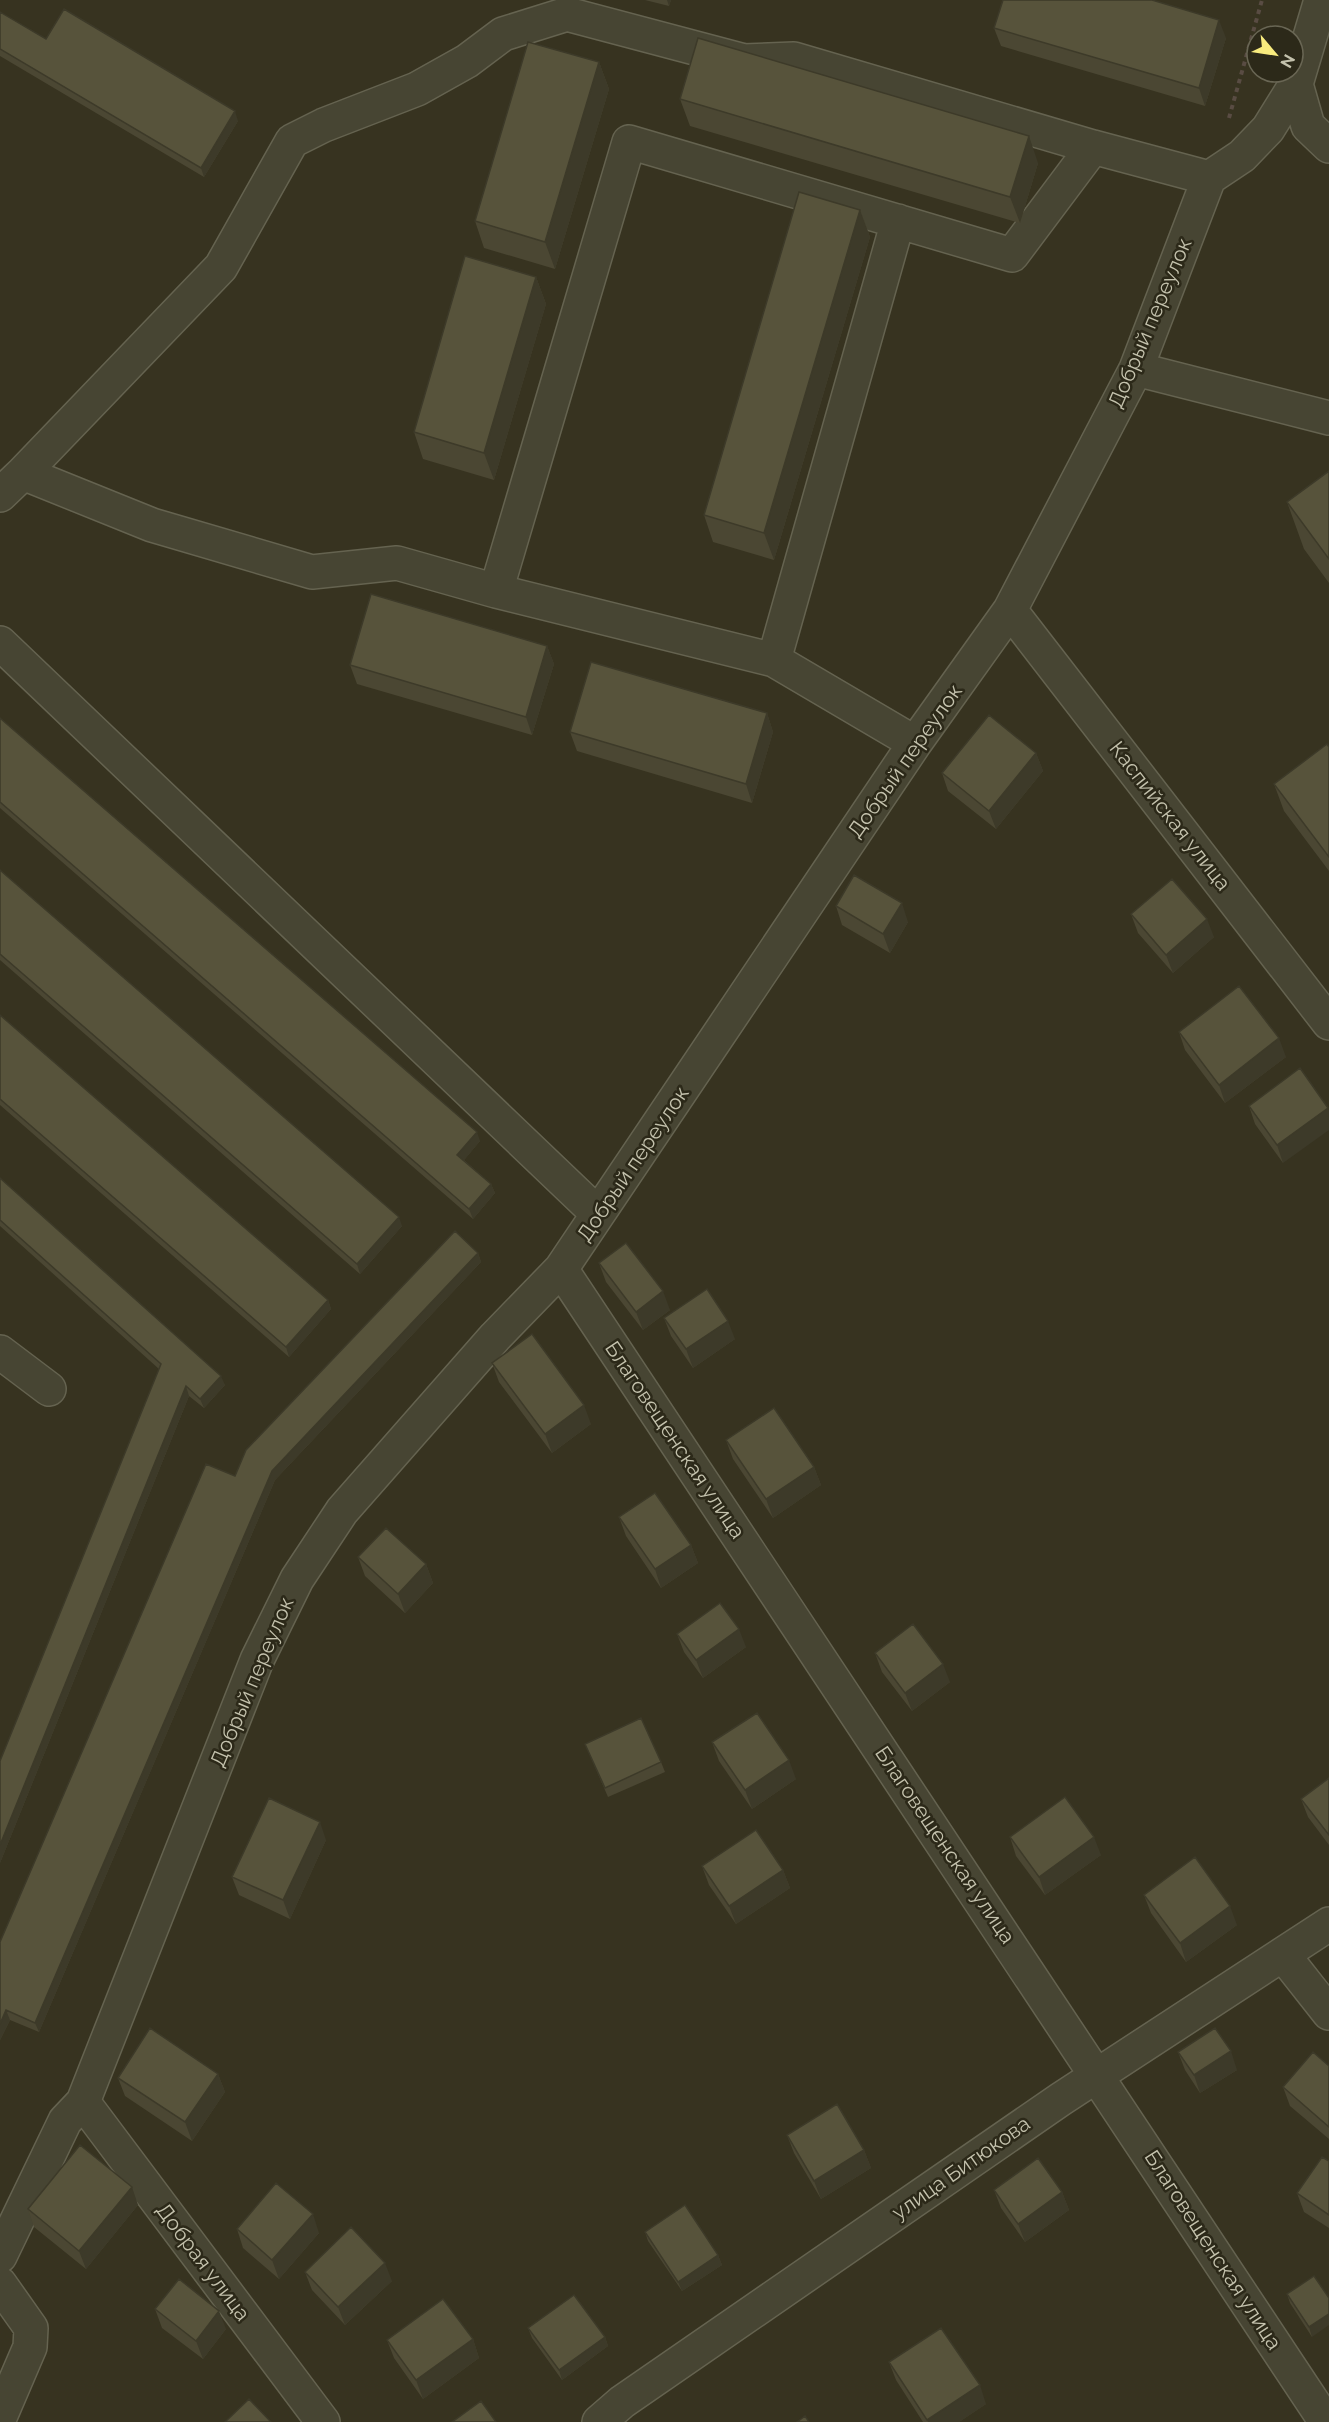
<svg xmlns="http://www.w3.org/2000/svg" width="1329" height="2422" font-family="Raleway,sans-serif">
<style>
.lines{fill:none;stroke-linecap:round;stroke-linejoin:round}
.minor-casing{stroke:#656350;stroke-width:36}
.path{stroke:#594c43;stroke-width:4;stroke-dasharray:4.5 4.5;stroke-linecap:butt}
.minor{stroke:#474533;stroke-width:33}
.wall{fill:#4b4733}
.shaded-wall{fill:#3d3a29}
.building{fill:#57533b;stroke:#3d3a29;stroke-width:1.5}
.labels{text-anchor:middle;stroke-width:5;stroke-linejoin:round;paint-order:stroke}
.street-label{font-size:21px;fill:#c4c2ad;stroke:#2c2919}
</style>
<rect width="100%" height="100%" fill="#373320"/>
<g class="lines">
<defs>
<path id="minor" d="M1296,84L1308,126L1329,146
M1136,369L1329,418
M23,473L221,267L292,141L324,125L417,89L467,61L503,34L567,14L744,61L794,59L1093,147L1209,178
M0,495L23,473L152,525L312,572L397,563L496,591L774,660L915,743
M496,591L629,142L1012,255L1093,147
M1010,610L1329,1023
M0,643L598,1214
M774,660L898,221
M561,1269L1326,2422
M0,1352L49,1389
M1284,1956L1329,2013
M83,2102L323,2422
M0,2256L65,2121L83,2102L257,1660L297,1579L342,1511L495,1337L561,1269L915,743L1010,610L1136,369L1209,178L1242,156L1268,129L1296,84L1321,0
M0,2284L31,2328L30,2347L0,2417
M599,2422L622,2402L1061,2099L1329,1924"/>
</defs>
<use href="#minor" class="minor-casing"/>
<path class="path" d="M1229,118L1262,0"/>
<use href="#minor" class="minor"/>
</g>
<path class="wall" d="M645,0H671L669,6Z
M0,12L46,39L238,121L204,177L0,56Z
M994,28L1226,38L1205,106L1001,46Z
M599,62L609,89L555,269L484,248L475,221Z
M680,99L1038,163L1020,223L690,126Z
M860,210L870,237L774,560L713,542L704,515Z
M536,277L546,304L494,480L423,459L414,432Z
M1329,471V583L1304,549L1287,502Z
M547,646L554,664L532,735L357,684L350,665Z
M767,713L773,732L752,803L577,751L570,732Z
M0,718L480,1141L464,1160L491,1184L495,1193L473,1219L0,808Z
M1329,747V871L1284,811L1274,784Z
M1036,753L1043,771L996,829L948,791L942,773Z
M0,870L402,1226L360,1274L0,960Z
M836,906L908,922L890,953L842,925Z
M1131,914L1214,937L1173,973L1138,933Z
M0,1015L328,1300L331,1309L289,1357L0,1105Z
M1179,1032L1286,1057L1225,1103L1185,1050Z
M1300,1068L1283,1163L1255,1124L1249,1106Z
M0,1178L225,1385L204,1408L189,1396L0,1863V1761L159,1369L0,1226Z
M478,1253L481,1262L275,1480L39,2032L10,2020L0,2040V1942L235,1476Z
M599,1263L670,1310L643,1330L606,1282Z
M664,1318L735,1339L693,1368L671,1336Z
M492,1363L591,1424L552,1453L499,1382Z
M726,1440L814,1467L821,1485L773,1518L733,1459Z
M619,1517L691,1545L698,1563L661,1588L626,1536Z
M358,1557L426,1564L433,1583L405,1613L365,1576Z
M677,1634L746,1647L703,1678L684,1652Z
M875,1653L950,1682L912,1711L882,1672Z
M712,1742L796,1779L752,1809L719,1761Z
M585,1744L661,1762L665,1772L608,1797Z
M1329,1778V1845L1308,1817L1301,1799Z
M1010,1837L1101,1855L1045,1895L1016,1856Z
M326,1840L290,1919L239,1895L232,1877Z
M702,1866L783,1870L790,1888L736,1924L709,1885Z
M1144,1895L1237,1925L1186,1962L1151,1913Z
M1178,2052L1237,2070L1200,2093L1185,2070Z
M1329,2066V2139L1290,2106L1283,2087Z
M218,2074L225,2092L192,2141L125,2096L118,2078Z
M787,2135L864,2150L871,2168L821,2199L794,2153Z
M1329,2161V2228L1304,2212L1297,2193Z
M994,2190L1062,2192L1069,2210L1025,2242L1001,2208Z
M138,2205L86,2269L34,2227L28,2209Z
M237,2229L319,2233L279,2279L243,2248Z
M645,2232L718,2255L722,2265L682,2291L648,2241Z
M305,2272L392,2281L345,2325L312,2290Z
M1314,2276L1312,2337L1290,2303L1287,2294Z
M155,2309L226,2329L203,2359L162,2328Z
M528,2328L605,2337L608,2346L562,2380L532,2338Z
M473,2339L479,2358L423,2399L394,2358L387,2340Z
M889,2362L986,2404L959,2422H923L896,2380Z"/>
<path class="shaded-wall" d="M667,0H671L669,6Z
M1219,20L1226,38L1205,106L1199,88Z
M599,62L609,89L555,269L545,242Z
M235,111L238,121L204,177L201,168Z
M1029,136L1038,163L1020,223L1010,197Z
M860,210L870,237L774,560L764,533Z
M536,277L546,304L494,480L484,453Z
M547,646L554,664L532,735L526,717Z
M767,713L773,732L752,803L746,784Z
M1036,753L1043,771L996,829L989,811Z
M902,903L908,922L890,953L883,934Z
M1207,919L1214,937L1173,973L1166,955Z
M1279,1038L1286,1057L1225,1103L1219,1085Z
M1328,1108L1329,1110V1130L1283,1163L1277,1145Z
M477,1132L480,1141L461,1164L457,1155Z
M491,1184L495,1193L473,1219L469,1209Z
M399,1217L402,1226L360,1274L357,1264Z
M478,1253L481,1262L275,1480L39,2032L35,2023L272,1471Z
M663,1291L670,1310L643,1330L636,1312Z
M328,1300L331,1309L289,1357L286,1347Z
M728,1321L735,1339L693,1368L686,1349Z
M221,1376L225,1385L204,1408L200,1399Z
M186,1386L189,1396L0,1863V1845Z
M584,1405L591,1424L552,1453L545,1434Z
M814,1467L821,1485L773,1518L766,1499Z
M691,1545L698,1563L661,1588L655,1569Z
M426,1564L433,1583L405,1613L398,1594Z
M739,1629L746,1647L703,1678L696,1660Z
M943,1664L950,1682L912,1711L905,1693Z
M789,1760L796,1779L752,1809L745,1790Z
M320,1822L326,1840L290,1919L283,1900Z
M1094,1837L1101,1855L1045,1895L1039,1877Z
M783,1870L790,1888L736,1924L729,1906Z
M1230,1906L1237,1925L1186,1962L1180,1943Z
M6,2010L10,2020L0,2040V2024Z
M1231,2051L1237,2070L1200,2093L1194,2075Z
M218,2074L225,2092L192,2141L185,2122Z
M864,2150L871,2168L821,2199L814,2181Z
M132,2187L138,2205L86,2269L79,2251Z
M1062,2192L1069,2210L1025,2242L1018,2224Z
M313,2214L319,2233L279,2279L272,2260Z
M718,2255L722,2265L682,2291L678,2282Z
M385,2263L392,2281L345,2325L338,2307Z
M219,2311L226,2329L203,2359L196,2341Z
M1329,2314V2325L1312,2337L1309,2327Z
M605,2337L608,2346L562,2380L559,2370Z
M473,2339L479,2358L423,2399L416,2380Z
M980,2385L986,2404L959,2422H928L927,2420Z"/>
<path class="building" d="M1003,0H1152L1219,20L1199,88L994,28Z
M64,9L235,111L201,168L0,49V12L46,39Z
M698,38L1029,136L1010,197L680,99Z
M528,42L599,62L545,242L475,221Z
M799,192L860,210L764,533L704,515Z
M465,256L536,277L484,453L414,432Z
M1329,471V559L1287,502Z
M371,594L547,646L526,717L350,665Z
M591,662L767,713L746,784L570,732Z
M989,715L1036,753L989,811L942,773Z
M0,718L477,1132L457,1155L491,1184L469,1209L0,802Z
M1327,744L1329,747V857L1274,784Z
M0,870L399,1217L357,1264L0,954Z
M854,875L902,903L883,934L836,906Z
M1172,879L1207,919L1166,955L1131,914Z
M1239,986L1279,1038L1219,1085L1179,1032Z
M0,1015L328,1300L286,1347L0,1099Z
M1300,1068L1328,1108L1277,1145L1249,1106Z
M0,1178L221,1376L200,1399L186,1386L0,1845V1761L161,1364L0,1220Z
M455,1231L478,1253L272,1471L35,2023L6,2010L0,2024V1942L206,1464L235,1476L246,1450Z
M626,1243L663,1291L636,1312L599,1263Z
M707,1289L728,1321L686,1349L664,1318Z
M532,1334L584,1405L545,1434L492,1363Z
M774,1408L814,1467L766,1499L726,1440Z
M655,1493L691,1545L655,1569L619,1517Z
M386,1528L426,1564L398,1594L358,1557Z
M720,1603L739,1629L696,1660L677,1634Z
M913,1624L943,1664L905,1693L875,1653Z
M757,1713L789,1760L745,1790L712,1742Z
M641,1718L661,1762L605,1788L585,1744Z
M1329,1778V1835L1301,1799Z
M1065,1797L1094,1837L1039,1877L1010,1837Z
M269,1798L320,1822L283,1900L232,1877Z
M756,1830L783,1870L729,1906L702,1866Z
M1195,1857L1230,1906L1180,1943L1144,1895Z
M150,2028L218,2074L185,2122L118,2078Z
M1215,2028L1231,2051L1194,2075L1178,2052Z
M1313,2052L1329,2066V2127L1283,2087Z
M837,2104L864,2150L814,2181L787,2135Z
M80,2145L132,2187L79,2251L28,2209Z
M1322,2157L1329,2161V2215L1297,2193Z
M1038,2158L1062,2192L1018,2224L994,2190Z
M276,2183L313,2214L272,2260L237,2229Z
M685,2205L718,2255L678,2282L645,2232Z
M351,2227L385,2263L338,2307L305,2272Z
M1314,2276L1329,2298V2314L1309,2327L1287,2294Z
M179,2279L219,2311L196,2341L155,2309Z
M574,2295L605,2337L559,2370L528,2328Z
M443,2299L473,2339L416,2380L387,2340Z
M941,2328L980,2385L927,2420L889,2362Z
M249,2399L271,2422H225Z
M481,2401L496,2422H452Z
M805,2416L809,2422H797Z"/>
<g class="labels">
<g class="street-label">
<text transform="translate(1150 323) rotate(-67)" y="7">Добрый переулок</text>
<text transform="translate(905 761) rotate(-55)" y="7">Добрый переулок</text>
<text transform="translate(1170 816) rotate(52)" y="7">Каспийская улица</text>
<text transform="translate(633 1164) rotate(-56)" y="7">Добрый переулок</text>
<text transform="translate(675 1440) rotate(56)" y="7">Благовещенская улица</text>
<text transform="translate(252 1682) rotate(-67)" y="7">Добрый переулок</text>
<text transform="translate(945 1845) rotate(56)" y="7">Благовещенская улица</text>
<text transform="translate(961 2168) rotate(-35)" y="7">улица Битюкова</text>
<text transform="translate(1213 2250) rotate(57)" y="7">Благовещенская улица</text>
<text transform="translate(203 2262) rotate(53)" y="7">Добрая улица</text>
</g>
</g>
<g transform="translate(1275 54) rotate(119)"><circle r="28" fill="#2c2919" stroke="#696654" stroke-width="1.5"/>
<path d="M0-4.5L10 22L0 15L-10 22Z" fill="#f8eb7e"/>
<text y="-9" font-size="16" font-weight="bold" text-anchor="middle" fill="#c4c2ad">N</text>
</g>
</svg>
